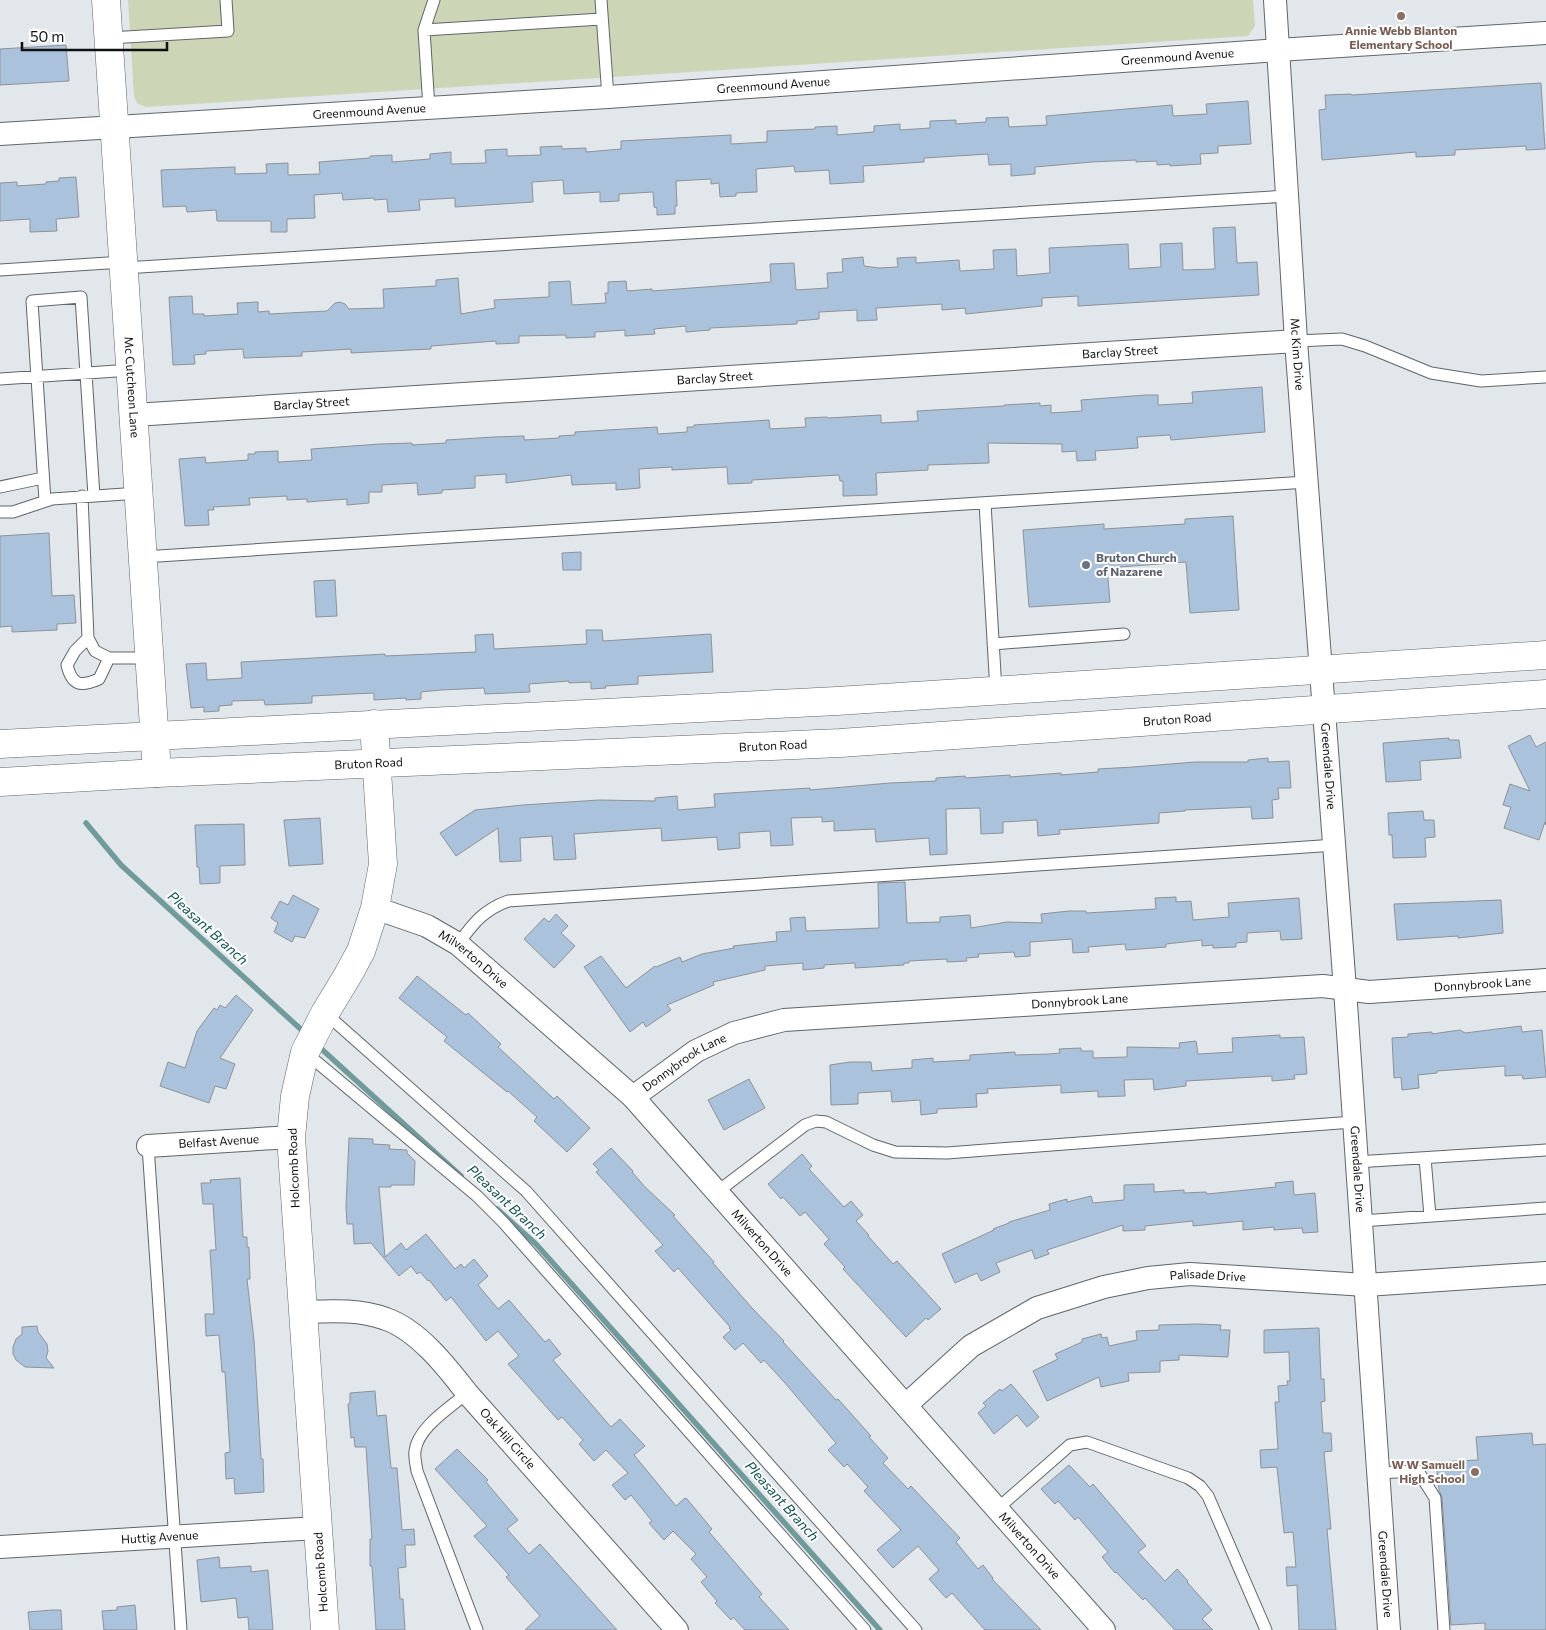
<svg xmlns="http://www.w3.org/2000/svg" width="1546" height="1630" font-family="Commissioner,sans-serif">
<style>
.green{fill:#ccd5b6}
.lines{fill:none;stroke-linecap:round;stroke-linejoin:round}
.stream{stroke:#719a9b;stroke-width:5.5}
.building{fill:#aac2dc;stroke:#8e9297}
.service-casing{stroke:#606569;stroke-width:13}
.minor-casing{stroke:#606569;stroke-width:24}
.tertiary-casing{stroke:#606569;stroke-width:29}
.secondary-casing{stroke:#606569;stroke-width:29}
.service{stroke:#fff;stroke-width:11}
.minor{stroke:#fff;stroke-width:22}
.tertiary{stroke:#fff;stroke-width:28}
.secondary{stroke:#fff;stroke-width:28}
.education-dot{fill:#8d6e63;stroke:#fff;stroke-width:2}
.worship-dot{fill:#6b7280;stroke:#fff;stroke-width:2}
.labels{text-anchor:middle;stroke-width:4;stroke-linejoin:round;paint-order:stroke}
.education-label{font-size:12px;font-weight:bold;fill:#785e54;stroke:#fff}
.street-label{font-size:12px;fill:#0e1012;stroke:#fff}
.worship-label{font-size:12px;font-weight:bold;fill:#5b616d;stroke:#fff;text-anchor:start}
.water-label{font-size:14px;font-style:italic;fill:#155254;stroke:#fff}
</style>
<rect width="100%" height="100%" fill="#e2e7ec"/>
<path class="green" d="M128,0H1253L1255,26L1248,36L146,107L137,103L134,96Z"/>
<g class="lines">
<path class="stream" d="M86,823L121,865L306,1034
M316,1044L461,1176
M497,1209L536,1244L880,1630"/>
</g>
<path class="building" d="M66,45L69,81L0,85V49Z
M1541,83L1545,149L1526,150V146L1455,150V155L1416,157V152L1322,160L1319,110L1326,109L1325,95L1351,94L1352,95Z
M1248,101L1251,144L1218,146V153L1200,154L1201,164L1170,166V164L1157,165V161L1136,162V160L1092,162L1035,167V174L1011,176V164L989,165L988,154L924,158V162L863,166L864,182L830,184L829,170L795,172L794,166L756,169L757,192L736,193V196L720,197L719,183L711,184V179L676,181L677,206H675V214L657,215V208L654,207L653,192L619,194V201L600,202V192L564,194L563,180L532,182L533,202L455,207V198L419,200L420,210L388,212L387,199L374,200V198L343,200L342,193L314,195L315,218L287,219V232H271V221H217L216,210L187,212L186,206L163,207L161,170L235,167V174L267,173L266,164L288,163V175L320,174L319,162L370,158V156L392,155V162L430,159V154L451,152V164L486,163L485,150L507,149V156L541,155L540,147L562,146V149L586,148V152L621,149V141L731,135V144L767,142V131L815,129V127L837,126V135L874,132V126L900,124V130L930,128V121L956,120V124L986,122V118L1008,117L1009,127L1047,125L1046,116L1172,105L1173,116L1207,114L1206,104Z
M76,177L79,217L56,219L57,231L30,232V219L0,221V183L17,182V186L46,184V182L59,181V178Z
M1235,227L1237,263L1257,262L1259,295L1078,306V296L1042,298V306L966,314L965,308L942,310V304L876,308L877,320L857,321V310L819,312V319L797,321V324L710,328V330L686,332V326L654,329L655,334L625,336V330L595,332V337L566,338V335L519,336V343L496,344V341L431,346V349L351,353V349L302,352V356L244,358L243,349L206,351V354L194,355L195,364L173,365L169,297L192,296L193,314H204V316L238,314L237,303L258,302V312L269,311V314L327,311L335,303L340,302L345,304L349,309L384,308L383,289L436,286V280L458,278L461,314L495,308L494,300L549,297V282L570,281L572,305L606,303L605,293H608V282L626,281L627,291L652,289V291L771,282L770,264L794,263L796,290L828,288L827,273L843,272L842,259L863,257L864,266L879,268L898,267L897,258L916,257V263L959,260L960,271L994,269L993,250L1016,249L1017,276L1050,273L1049,248L1128,244L1129,269L1161,267L1160,244L1182,243L1183,270L1215,269L1213,228Z
M1262,387L1265,432L1171,440L1170,435L1137,437L1138,448L1095,451L1096,460L1077,461L1076,451L1062,452V444L988,443L989,463L928,465V470L876,473L877,495L843,496V481H840L839,475L752,480V483L728,484L727,467L672,470V467L639,469L640,488L616,490V483L572,485L571,475L506,483V474L475,476V488L442,490V493L418,495L417,483L382,485V492H369V503L347,505V499L307,502V499L287,500V496L249,498L250,505L213,507L214,510H208L209,525L185,526L179,459L205,457L206,463L248,460V454H255V452L278,451V462L312,460L311,449L380,444L412,443V445L446,443V440L494,437L524,436V440L559,438V436L575,435V432L657,427L658,434L687,432V427H694V425L769,420L770,429L806,427L805,418L827,417L828,418L881,415V423L918,421L917,411L1004,406V405L1040,403V406L1051,405V413L1082,411L1081,400L1146,395H1158V405L1193,403L1192,392Z
M1233,516L1239,610L1190,613L1186,562L1107,568L1110,602L1029,607L1023,530L1104,524V529L1185,524V519Z
M49,533L52,596L74,595L76,623L57,624V630L12,632V626L0,627V536Z
M581,552V570H563L562,553Z
M335,580L337,616L316,617L314,581Z
M586,630H602L603,641L711,634L713,672L638,676V684L605,686L606,688L591,689V682L569,683V681L529,684L530,692L485,694L484,688L441,690L421,692V699L406,700V698L374,700V693L352,694L312,696V703L265,705L264,700L232,701V705L219,706V711L204,712V707L191,708L186,664L206,663L207,680L242,678L241,662L385,654V656L476,652L475,635L493,634L494,649L587,644Z
M1530,735L1536,747L1546,742V825L1545,822L1539,840L1504,828L1511,807L1503,805L1510,784L1530,791L1508,746Z
M1449,738V740H1459L1461,758L1420,761L1421,780L1386,782L1383,743Z
M1268,758V762L1289,761L1291,788H1278L1279,799L1272,800L1273,818L1252,819L1251,807L1185,810V811L1159,813V823L1059,830L1060,834L1038,836L1037,820L1003,822V833L981,834L980,808L946,809L947,854L930,855L929,838L876,842L875,829L834,831V821L822,822V817L791,818L793,845L771,846L770,831L739,833L740,848L718,850L717,837L662,841L661,828L574,834L576,859L554,860L552,836L520,838L521,861L500,862L498,828L456,856L440,833L475,810L523,805L599,800L655,801V798L677,796L678,810L715,807L714,794L810,788V790L890,783L936,781V778L965,776L966,778L1010,775V777L1061,773V775L1098,772V769L1133,767L1195,762H1248V760Z
M1423,811L1424,820H1434L1435,837L1425,838L1426,857L1393,858L1392,835H1389L1388,813Z
M320,818L323,864L289,866L284,820Z
M244,824L245,865L220,866V883L200,884L199,867H197L195,825Z
M905,882L907,923L940,922V917L970,915L971,928L1007,922L1042,923L1041,914L1069,911H1086V913L1156,909L1155,898L1176,897V902L1191,901L1193,920L1229,917L1228,903L1299,898L1302,939L1281,940L1280,931L1247,933V942L1236,943V947L1213,948V945L1202,946V940L1166,944V947L1126,950L1125,944L1088,947L1089,952L1073,953L1072,939L1030,942V956L1015,957L1014,952L978,954L979,957L966,958L967,961L947,962V959L909,961V963H904V965L855,968V963L824,965V968L803,970V963L765,966V970L713,982L714,985L667,1005L671,1010L646,1027L643,1022L630,1032L584,967L601,956L626,988L655,966L656,967L680,957L682,962L702,954L734,948L733,946L777,941L776,932L791,931L790,918L805,917L806,931L879,928L878,883Z
M293,895L319,909L305,938L295,936L292,942L274,932L278,923L271,918L280,901L288,905Z
M1501,900L1503,933L1458,938V936L1397,940L1394,904Z
M556,914L568,926L561,933L575,946L554,968L524,939L544,918L549,922Z
M417,976L466,1015L468,1013L501,1044L498,1047L554,1099L557,1096L590,1128L567,1152L534,1121L537,1117L508,1091L507,1092L444,1041L447,1037L399,998Z
M236,995L253,1010L220,1058L235,1064L226,1089L215,1086L209,1103L160,1086L168,1062L185,1068L197,1031L214,1008L217,1010L220,1005L225,1008Z
M1521,1026L1522,1032L1542,1030L1546,1077L1523,1079L1522,1075L1505,1076V1066L1437,1071V1073L1418,1075L1419,1088L1402,1090L1401,1077L1394,1078L1392,1038L1408,1037V1034L1432,1032V1034L1460,1030L1465,1033Z
M1280,1035V1038L1304,1037L1307,1074L1294,1075L1295,1079L1272,1081V1076L1186,1081V1086L1154,1090L1153,1079L1124,1080L1125,1096L1098,1097V1091L1061,1093V1085L987,1089L988,1093L976,1094L977,1107L937,1109V1113L921,1115L920,1100L892,1102L891,1091L858,1093V1104L831,1105L830,1065L850,1062H871L872,1071L912,1068V1060L933,1058V1062L970,1060V1055L1015,1052V1055L1049,1054L1060,1053L1059,1049L1081,1048V1051H1093V1058L1127,1057V1047L1180,1048L1179,1043L1196,1041L1198,1054L1233,1052L1232,1038Z
M749,1079L765,1108L724,1130L708,1100Z
M349,1138L373,1139V1144L390,1145L389,1149L407,1150V1153L415,1161L414,1185H391V1187H379L385,1257L401,1243L406,1250L426,1234L455,1269L461,1264L464,1268L474,1259L488,1276L478,1285L498,1309L509,1300L545,1342L549,1339L561,1354L553,1360L611,1427L620,1419L645,1446L634,1455L676,1506L685,1498L687,1499L712,1529L709,1532L762,1594L759,1597L789,1630H745L733,1617L731,1620L715,1603L717,1601L701,1582L707,1577L691,1559L696,1554L673,1531L664,1540L649,1523L652,1521L631,1495L625,1500L612,1485L628,1473L606,1450L594,1461L579,1444L583,1440L562,1417L558,1420L508,1364L519,1356L498,1331L486,1341L451,1297L446,1301L429,1280L428,1281L420,1272L417,1274L411,1266L399,1276L371,1243L354,1244L353,1224H347L346,1206Z
M611,1148L633,1171L632,1172L645,1187L675,1215L673,1216L714,1262L713,1263L752,1308L784,1341L783,1342L836,1400L838,1399L871,1436L869,1437L888,1458L883,1463L908,1489L911,1486L960,1538L956,1542L978,1569L983,1565L993,1578L992,1579L1041,1630H985L952,1593L946,1598L929,1579L939,1570L918,1546L893,1568L877,1550L901,1530L864,1491L868,1487L847,1464L844,1467L828,1450L836,1443L785,1383L764,1360L761,1363L743,1343L735,1350L723,1337L731,1330L729,1328L730,1327L678,1268L674,1272L655,1251L663,1245L596,1172L599,1170L593,1164Z
M802,1154L812,1166L809,1169L844,1207L851,1201L863,1215L856,1221L869,1235L868,1236L893,1264L897,1261L941,1309L928,1320L926,1318L906,1337L843,1269L845,1267L824,1244L829,1239L805,1212L800,1216L783,1197L781,1199L768,1184Z
M240,1178L243,1237H247V1247H249L250,1279H247L254,1340L261,1459H263L264,1492L235,1494L234,1478L226,1479L225,1453L230,1452L225,1372H222L219,1335L206,1336L205,1314H214L210,1250H216L213,1204H203L201,1183H211L210,1180Z
M1293,1181L1294,1195L1315,1193L1318,1232L1303,1233L1302,1228L1274,1230V1227L1243,1230V1221L1193,1226V1221L1145,1226V1230L1123,1231V1225L1047,1250L1049,1254L1035,1259L1032,1250L996,1263L1000,1272L981,1281L977,1273L955,1283L942,1254L994,1230L993,1229L1009,1223V1222L1050,1210L1049,1204L1067,1199V1202L1091,1196L1093,1203L1124,1200V1185L1154,1184V1192L1184,1190V1193L1206,1192L1207,1194L1276,1187L1275,1183Z
M1198,1324L1221,1325L1220,1330H1230L1228,1357L1179,1355V1360L1160,1361V1372L1128,1373L1129,1381L1101,1387L1099,1377L1047,1401L1033,1371L1058,1359L1055,1354L1082,1342V1339L1101,1334L1102,1338L1107,1337L1109,1346L1137,1340L1136,1331L1159,1330V1325Z
M37,1326L38,1332L47,1344L48,1351L46,1358L54,1368L25,1367L16,1360L13,1354V1347L16,1339L22,1334V1327Z
M1319,1328L1321,1379H1324L1325,1401L1321,1402L1323,1433H1331L1332,1451L1324,1452L1331,1529H1327L1336,1630H1299L1297,1585L1287,1586L1286,1567H1296L1293,1532L1284,1533L1277,1467L1261,1468L1260,1450L1278,1449L1275,1402H1279L1278,1386L1288,1385L1287,1381H1290L1289,1352L1264,1353V1330Z
M1011,1384L1039,1417L1027,1427L1017,1415L994,1434L978,1413L986,1406L983,1403L1000,1389L1002,1391Z
M375,1391L377,1416L386,1415L391,1468H397L402,1530L414,1529L415,1545H405L406,1567L398,1568L400,1599H403L405,1630H376L372,1566H370V1539H372L366,1447H355L354,1437L351,1438L348,1404L350,1403V1393Z
M1532,1433L1533,1445L1546,1444V1630H1485V1623L1451,1625L1442,1497L1439,1490L1436,1462L1478,1460L1476,1437Z
M457,1449L488,1480L486,1482L518,1520L507,1529L529,1554L540,1544L617,1630H525L540,1616L506,1577L509,1575L474,1536L487,1526L435,1469Z
M1069,1465L1090,1487L1093,1484L1146,1546L1138,1552L1165,1581L1177,1569L1188,1581L1187,1582L1212,1610L1202,1619L1213,1630H1175L1145,1598L1143,1600L1116,1572L1115,1573L1102,1557L1108,1552L1078,1517L1075,1520L1058,1501L1055,1504L1041,1489Z
M219,1557L220,1568L251,1566V1572L268,1570L273,1630H249L248,1617L238,1618L236,1598L201,1602L197,1560Z
M135,1605L137,1630H104L102,1611L117,1610V1607Z
M52,1610H61L62,1630H30L28,1612Z"/>
<g class="lines">
<defs>
<path id="service" d="M601,0L608,97
M424,30L602,19
M109,38L228,31L226,0
M429,108L424,30L434,0
M124,268L1288,196
M0,270L123,262
M1296,341L1342,339L1365,346L1431,373L1481,381L1546,377
M0,379L131,370
M0,487L43,478
M82,496L88,638L95,651L109,658H149
M45,501L32,301L81,297L94,496
M985,503L996,691
M0,512H13L52,499L139,493
M143,557L1307,482
M88,638L75,651L67,665C72,686 81,687 99,679L109,658
M993,644L1124,634
M458,944C473,924 483,910 508,901L1335,845
M325,1013L526,1191L916,1630
M306,1053L477,1196L503,1222L865,1630
M148,1146L181,1630
M1425,1158L1430,1216
M1356,1162L1546,1150
M717,1192L805,1125L816,1121L826,1122L873,1145L895,1152L947,1153L1353,1122
M1361,1221L1546,1208
M467,1393C450,1408 418,1427 415,1451C414,1457 416,1464 417,1471L477,1630
M1377,1473L1418,1471L1435,1498L1444,1630
M997,1509L1070,1445L1087,1442L1188,1478L1200,1486L1208,1496L1266,1630"/>
<g id="minor">
<path id="s1" d="M1275,0L1296,341L1345,989L1389,1630"/>
<path id="s2" d="M0,134L608,97L1278,50L1546,33"/>
<path id="s3" d="M134,415L1296,341"/>
<path id="s4" d="M375,908L427,926L458,944L633,1097L1104,1630"/>
<path id="s5" d="M633,1097L696,1051L734,1033L784,1020L1323,986L1369,992L1546,980"/>
<path id="s6" d="M148,1146L291,1137"/>
<path id="s7" d="M303,1312C330,1311 359,1309 386,1319C418,1330 447,1367 467,1393L677,1630"/>
<path id="s8" d="M906,1405L971,1346L1037,1308L1104,1287L1148,1278L1190,1274L1366,1285L1546,1273"/>
<path id="s9" d="M0,1547L318,1528"/>
</g>
<g id="tertiary">
<path id="s10" d="M106,0L157,773"/>
<path d="M325,1630L291,1137L295,1096L305,1052L325,1013L348,975L361,951L375,908L383,864L374,724"/>
</g>
<g id="secondary">
<path d="M0,744L837,701L1546,655"/>
<path id="s11" d="M0,782L157,773L840,743L1546,694"/>
</g>
</defs>
<use href="#service" class="service-casing"/>
<use href="#minor" class="minor-casing"/>
<use href="#tertiary" class="tertiary-casing"/>
<use href="#secondary" class="secondary-casing"/>
<use href="#service" class="service"/>
<use href="#minor" class="minor"/>
<use href="#tertiary" class="tertiary"/>
<use href="#secondary" class="secondary"/>
</g>
<g class="education-dot">
<circle cx="1401" cy="16" r="5"/>
<circle cx="1475" cy="1472" r="5"/>
</g>
<circle class="worship-dot" cx="1086" cy="565" r="5"/>
<g class="labels">
<g class="education-label">
<text x="1401" y="35">Annie Webb Blanton<tspan x="1401" dy="14">Elementary School</tspan></text>
<text x="1465" y="1469" text-anchor="end">W W Samuell<tspan x="1465" dy="14">High School</tspan></text>
</g>
<g class="street-label">
<text dy="4" stroke="none"><textPath href="#s2" startOffset="1180">Greenmound Avenue</textPath></text>
<text dy="4" stroke="none"><textPath href="#s2" startOffset="775">Greenmound Avenue</textPath></text>
<text dy="4" stroke="none"><textPath href="#s2" startOffset="370">Greenmound Avenue</textPath></text>
<text dy="4" stroke="none"><textPath href="#s3" startOffset="988">Barclay Street</textPath></text>
<text dy="4" stroke="none"><textPath href="#s1" startOffset="355">Mc Kim Drive</textPath></text>
<text dy="4" stroke="none"><textPath href="#s3" startOffset="582">Barclay Street</textPath></text>
<text dy="4" stroke="none"><textPath href="#s10" startOffset="388">Mc Cutcheon Lane</textPath></text>
<text dy="4" stroke="none"><textPath href="#s3" startOffset="178">Barclay Street</textPath></text>
<text dy="4" stroke="none"><textPath href="#s11" startOffset="1179">Bruton Road</textPath></text>
<text dy="4" stroke="none"><textPath href="#s11" startOffset="774">Bruton Road</textPath></text>
<text dy="4" stroke="none"><textPath href="#s11" startOffset="369">Bruton Road</textPath></text>
<text dy="4" stroke="none"><textPath href="#s1" startOffset="768">Greendale Drive</textPath></text>
<text dy="4" stroke="none"><textPath href="#s4" startOffset="112">Milverton Drive</textPath></text>
<text dy="4" stroke="none"><textPath href="#s5" startOffset="872">Donnybrook Lane</textPath></text>
<text dy="4" stroke="none"><textPath href="#s5" startOffset="468">Donnybrook Lane</textPath></text>
<text dy="4" stroke="none"><textPath href="#s5" startOffset="62">Donnybrook Lane</textPath></text>
<text dy="4" stroke="none"><textPath href="#s6" startOffset="71">Belfast Avenue</textPath></text>
<text transform="translate(294 1168) rotate(-92)" y="4">Holcomb Road</text>
<text dy="4" stroke="none"><textPath href="#s1" startOffset="1172">Greendale Drive</textPath></text>
<text dy="4" stroke="none"><textPath href="#s4" startOffset="518">Milverton Drive</textPath></text>
<text dy="4" stroke="none"><textPath href="#s8" startOffset="339">Palisade Drive</textPath></text>
<text dy="4" stroke="none"><textPath href="#s7" startOffset="256">Oak Hill Circle</textPath></text>
<text dy="4" stroke="none"><textPath href="#s9" startOffset="160">Huttig Avenue</textPath></text>
<text dy="4" stroke="none"><textPath href="#s4" startOffset="922">Milverton Drive</textPath></text>
<text transform="translate(321 1572) rotate(-94)" y="4">Holcomb Road</text>
<text dy="4" stroke="none"><textPath href="#s1" startOffset="1578">Greendale Drive</textPath></text>
</g>
<g class="worship-label">
<text x="1096" y="562">Bruton Church<tspan x="1096" dy="14">of Nazarene</tspan></text>
</g>
<g class="water-label">
<text transform="translate(208 928) rotate(42)" y="5">Pleasant Branch</text>
<text transform="translate(507 1202) rotate(43)" y="5">Pleasant Branch</text>
<text transform="translate(782 1501) rotate(48)" y="5">Pleasant Branch</text>
</g>
</g>
<path d="M22 42v8h145v-8" fill="none" stroke="#0e1012" stroke-width="2.5"/>
<text x="30" y="42" font-size="15" fill="#0e1012" stroke="#ffffff" stroke-width="4" paint-order="stroke">50 m</text>
</svg>
